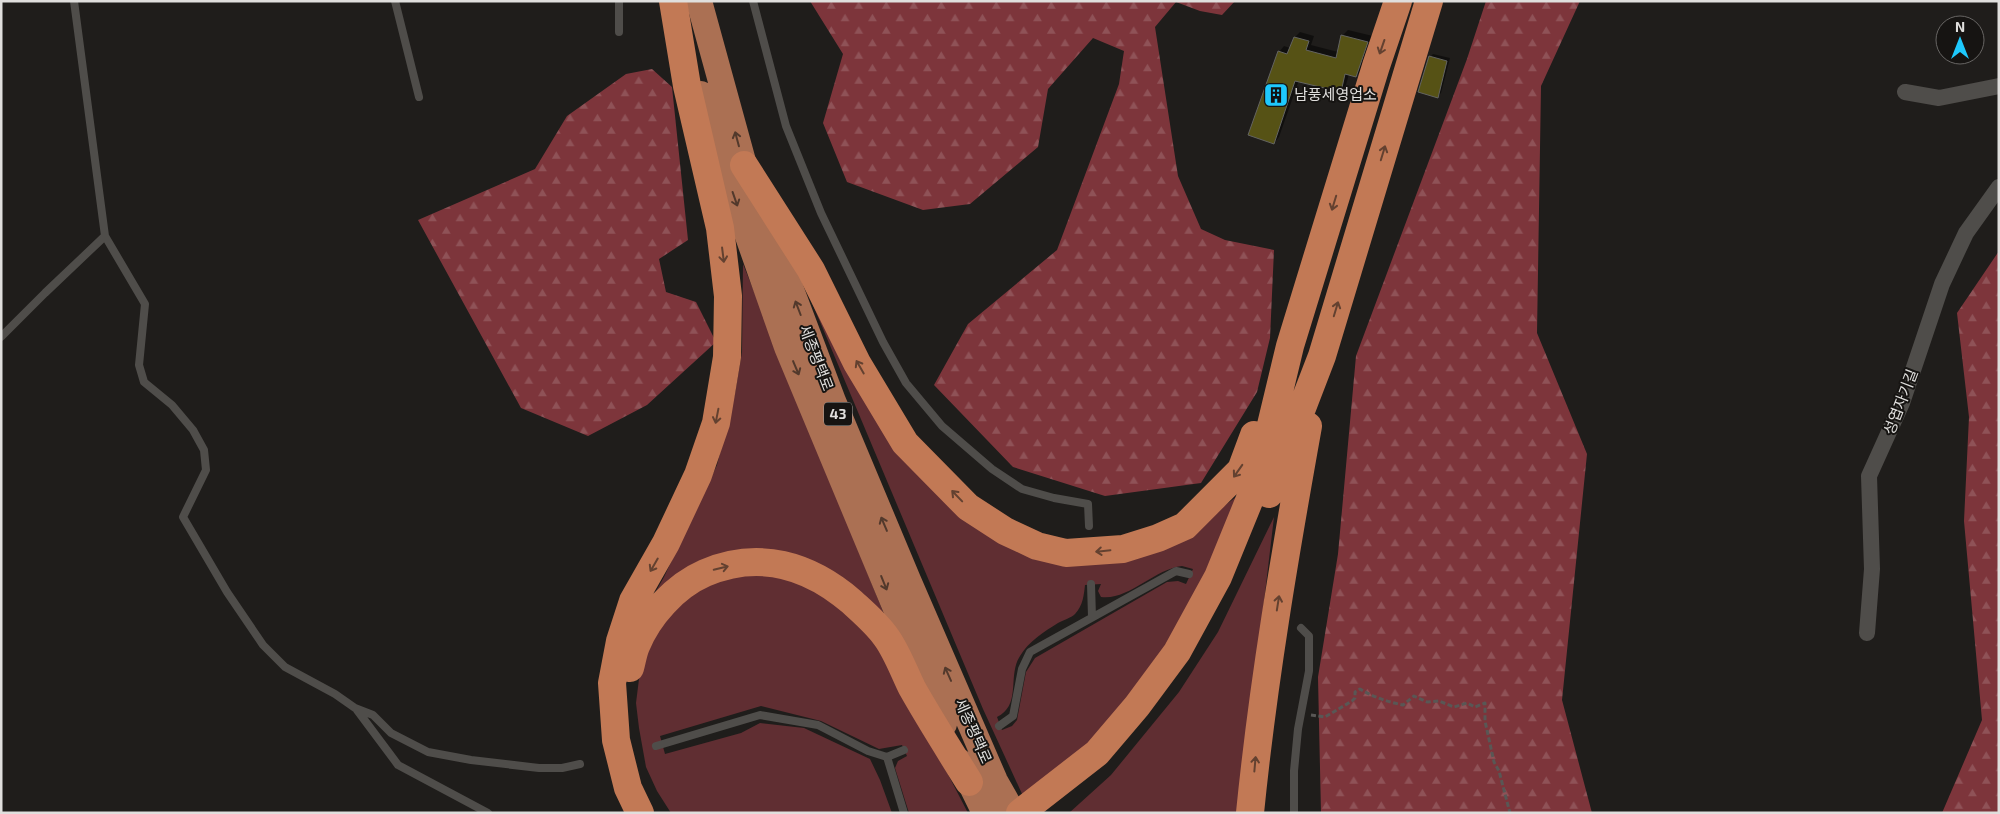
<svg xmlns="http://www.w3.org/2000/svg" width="2000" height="814" font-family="'Exo 2','Noto Sans KR',sans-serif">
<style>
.green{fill:#602e32;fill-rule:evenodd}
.forest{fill:url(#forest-firs)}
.shadow{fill:#0007}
.building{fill:#565215;stroke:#646461}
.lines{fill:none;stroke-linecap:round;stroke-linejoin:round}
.path{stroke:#595755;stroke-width:3;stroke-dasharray:5 2.5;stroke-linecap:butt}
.service{stroke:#4f4d4a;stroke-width:8}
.minor{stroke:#4f4d4a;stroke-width:16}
.trunk{stroke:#ab7053;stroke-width:26}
.motorway{stroke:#c27955;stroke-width:28}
.oneway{stroke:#634130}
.oneway2{stroke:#52392c}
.labels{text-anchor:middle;stroke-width:4;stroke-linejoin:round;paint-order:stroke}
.shield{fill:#161412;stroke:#a3a2a0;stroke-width:1}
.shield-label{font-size:14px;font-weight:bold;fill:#e0dfdd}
.poi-label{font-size:15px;fill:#e0dfdd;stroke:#161412;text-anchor:start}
.street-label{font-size:15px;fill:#e0dfdd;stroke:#161412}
</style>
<defs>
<pattern id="forest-firs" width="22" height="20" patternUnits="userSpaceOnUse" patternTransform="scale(1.25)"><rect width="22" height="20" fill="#7d353b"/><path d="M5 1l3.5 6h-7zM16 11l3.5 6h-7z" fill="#8f5257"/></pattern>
</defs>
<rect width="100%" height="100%" fill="#1f1d1b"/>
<path class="green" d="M743,264L884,614L786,553L646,609L664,577L717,465L735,393L742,352Z
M802,279L883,422L1040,556L1201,523L1247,489L1191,609L1127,704L1093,739L1023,796L983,709ZM1182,566L1193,569L1186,584L1178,581L1167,582L1035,658L1026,672L1017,720L1012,726L1002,730L997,717C1022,705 1007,676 1020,656C1028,642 1045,631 1058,623C1063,620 1071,618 1075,614C1083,606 1084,594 1085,585L1101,584L1098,591L1101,597C1128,601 1154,569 1182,566Z
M1274,517L1239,813H1069L1111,775L1179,692L1218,632Z
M766,571L827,591L880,643L968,813H909L895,768L898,761L907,756L902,745L879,749L821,721L761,706L660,736L665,754L741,733L760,723L804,728L870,759L880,780L892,813H671L657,791L646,767L639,728L636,703L639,679L647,646L681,599L703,584Z"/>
<path class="forest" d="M810,1H1235L1222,15L1200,11L1176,2L1155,27L1178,176L1201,229L1225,240L1274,250L1270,338L1257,392L1201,483L1105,496L1013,467L934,385L968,324L1057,250L1119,84L1124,51L1093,38L1048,89L1038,147L970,204L923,210L847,182L823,123L843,54Z
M1486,1H1580L1541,86L1537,333L1587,454L1562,700L1592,813H1321L1318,677L1338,554L1356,356L1467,59Z
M652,69L672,87L688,240L659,259L666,292L696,302L716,342L647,405L588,436L521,408L418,220L535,169L567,116L626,74Z
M1999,251V813H1942L1982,720L1964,521L1969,417L1957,313Z"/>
<path class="shadow" d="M1348,30L1373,36L1362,70L1356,76L1349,74L1346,85L1340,91L1299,80L1279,137L1274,143L1279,52L1284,46L1290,48L1295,37L1300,32L1314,36L1311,45L1338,52L1342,36Z
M1433,54L1450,58L1441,93L1438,96L1430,57Z"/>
<path class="building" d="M1341,35L1368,42L1356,77L1345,74L1341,92L1295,81L1274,144L1248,135L1278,51L1287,54L1294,37L1309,41L1306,50L1336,58Z
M1429,56L1447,61L1438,98L1418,92Z"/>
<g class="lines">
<path class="path" d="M1311,715L1325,717L1352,701L1355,698V692L1360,689C1373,697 1388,702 1403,705L1414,696L1427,702L1439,701L1454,707L1467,703L1475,707L1485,703V721L1494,762L1499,771L1510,813"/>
<path class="service" d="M74,1L105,236L145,304L139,365L144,382L172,405L193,430L204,450L206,470L183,517L227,592L263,645L285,667L335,694L355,708L373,715L391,733L428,752L471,760L539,768H562L580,764
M395,1L419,97
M619,1V32
M753,1L786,126L821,213L883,342L906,383L942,426L992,469L1022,489L1054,498L1088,504L1089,526
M1,337L45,293L105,236
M1091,584L1092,617
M357,710L398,765L488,813
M999,726L1013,716L1022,669L1030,652L1176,571L1189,574
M656,746L760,715L818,725L868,751L887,757L904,750
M887,757L904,813
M1294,813V771L1298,729L1309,671V636L1301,628"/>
<path class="minor" d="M1905,92L1939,98L1999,86
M1867,633L1872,569L1869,476L1902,403L1942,284L1966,233L1999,187"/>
<path class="trunk" d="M699,1L744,165L833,401L908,580L995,781L1013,813
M701,94L713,137L787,347L944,724
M960,762L985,813"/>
<path class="motorway" d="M744,165L811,270L857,363L905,443L968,507L1005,531L1037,546L1066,553L1123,549L1158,538L1185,526L1241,470L1254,435
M1269,494L1322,356L1429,1
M630,668C632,661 633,653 636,646C648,616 675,586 705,573C759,550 809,565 852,602C864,613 877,624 886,637C897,652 904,672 912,688C930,720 950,751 969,782
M640,813L628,788L616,740L612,683L620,641L633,601L666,543L698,475L716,423L727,357L728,296L720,228L687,86L673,1
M1020,813L1097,753L1137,706L1177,652L1218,577L1258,479L1290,346L1376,66L1398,1
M1250,813C1263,683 1285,554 1308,426"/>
</g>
<defs><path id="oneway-shaft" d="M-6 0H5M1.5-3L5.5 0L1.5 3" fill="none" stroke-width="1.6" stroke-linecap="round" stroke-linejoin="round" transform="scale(1.25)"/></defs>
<g class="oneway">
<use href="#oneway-shaft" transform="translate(1382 47) rotate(109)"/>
<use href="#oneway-shaft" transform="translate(1383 153) rotate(-73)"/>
<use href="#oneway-shaft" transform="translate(1334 203) rotate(107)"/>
<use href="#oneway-shaft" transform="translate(723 255) rotate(83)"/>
<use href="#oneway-shaft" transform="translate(1336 309) rotate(-73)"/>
<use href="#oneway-shaft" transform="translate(860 367) rotate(-120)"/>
<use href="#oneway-shaft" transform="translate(717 416) rotate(101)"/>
<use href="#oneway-shaft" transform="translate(1238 471) rotate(125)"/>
<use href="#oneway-shaft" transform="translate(957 496) rotate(-134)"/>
<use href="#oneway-shaft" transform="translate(1103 551) rotate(174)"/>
<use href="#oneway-shaft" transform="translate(654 565) rotate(120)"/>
<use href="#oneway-shaft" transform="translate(721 568) rotate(-14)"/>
<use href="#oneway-shaft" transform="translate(1278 603) rotate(-81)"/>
<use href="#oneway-shaft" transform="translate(1255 764) rotate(-85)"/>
</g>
<g class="oneway2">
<use href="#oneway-shaft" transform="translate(737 139) rotate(-105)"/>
<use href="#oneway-shaft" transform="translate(735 199) rotate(71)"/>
<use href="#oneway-shaft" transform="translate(798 308) rotate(-111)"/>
<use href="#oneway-shaft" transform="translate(796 368) rotate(67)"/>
<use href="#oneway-shaft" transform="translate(884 524) rotate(-113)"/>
<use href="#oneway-shaft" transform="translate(884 583) rotate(68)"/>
<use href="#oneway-shaft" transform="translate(948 674) rotate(-114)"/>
</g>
<defs>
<symbol id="building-square" viewBox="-11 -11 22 22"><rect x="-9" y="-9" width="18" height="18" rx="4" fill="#1ec9fd" stroke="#161412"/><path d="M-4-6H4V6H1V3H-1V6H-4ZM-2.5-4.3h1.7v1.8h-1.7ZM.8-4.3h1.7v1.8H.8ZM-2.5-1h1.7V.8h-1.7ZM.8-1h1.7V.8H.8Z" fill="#111"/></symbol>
</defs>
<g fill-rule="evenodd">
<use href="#building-square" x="1262" y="81" width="28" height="28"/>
</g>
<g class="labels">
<rect class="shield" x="824" y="402.5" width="28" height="23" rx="4"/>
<g class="shield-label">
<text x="838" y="419">43</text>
</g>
<g class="poi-label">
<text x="1294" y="100">남풍세영업소</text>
</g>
<g class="street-label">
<text transform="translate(816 358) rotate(69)" y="5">세종평택로</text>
<text transform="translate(1901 402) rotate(-69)" y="5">성엽자기길</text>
<text transform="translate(973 731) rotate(66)" y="5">세종평택로</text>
</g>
</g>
<rect width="2000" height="814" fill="none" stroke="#e0dfdd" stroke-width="5"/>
<g transform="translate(1960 40)"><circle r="24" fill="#161412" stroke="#676563"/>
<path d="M0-4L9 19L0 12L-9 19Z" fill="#1ec9fd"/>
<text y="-8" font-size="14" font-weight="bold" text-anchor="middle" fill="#e0dfdd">N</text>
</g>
</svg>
